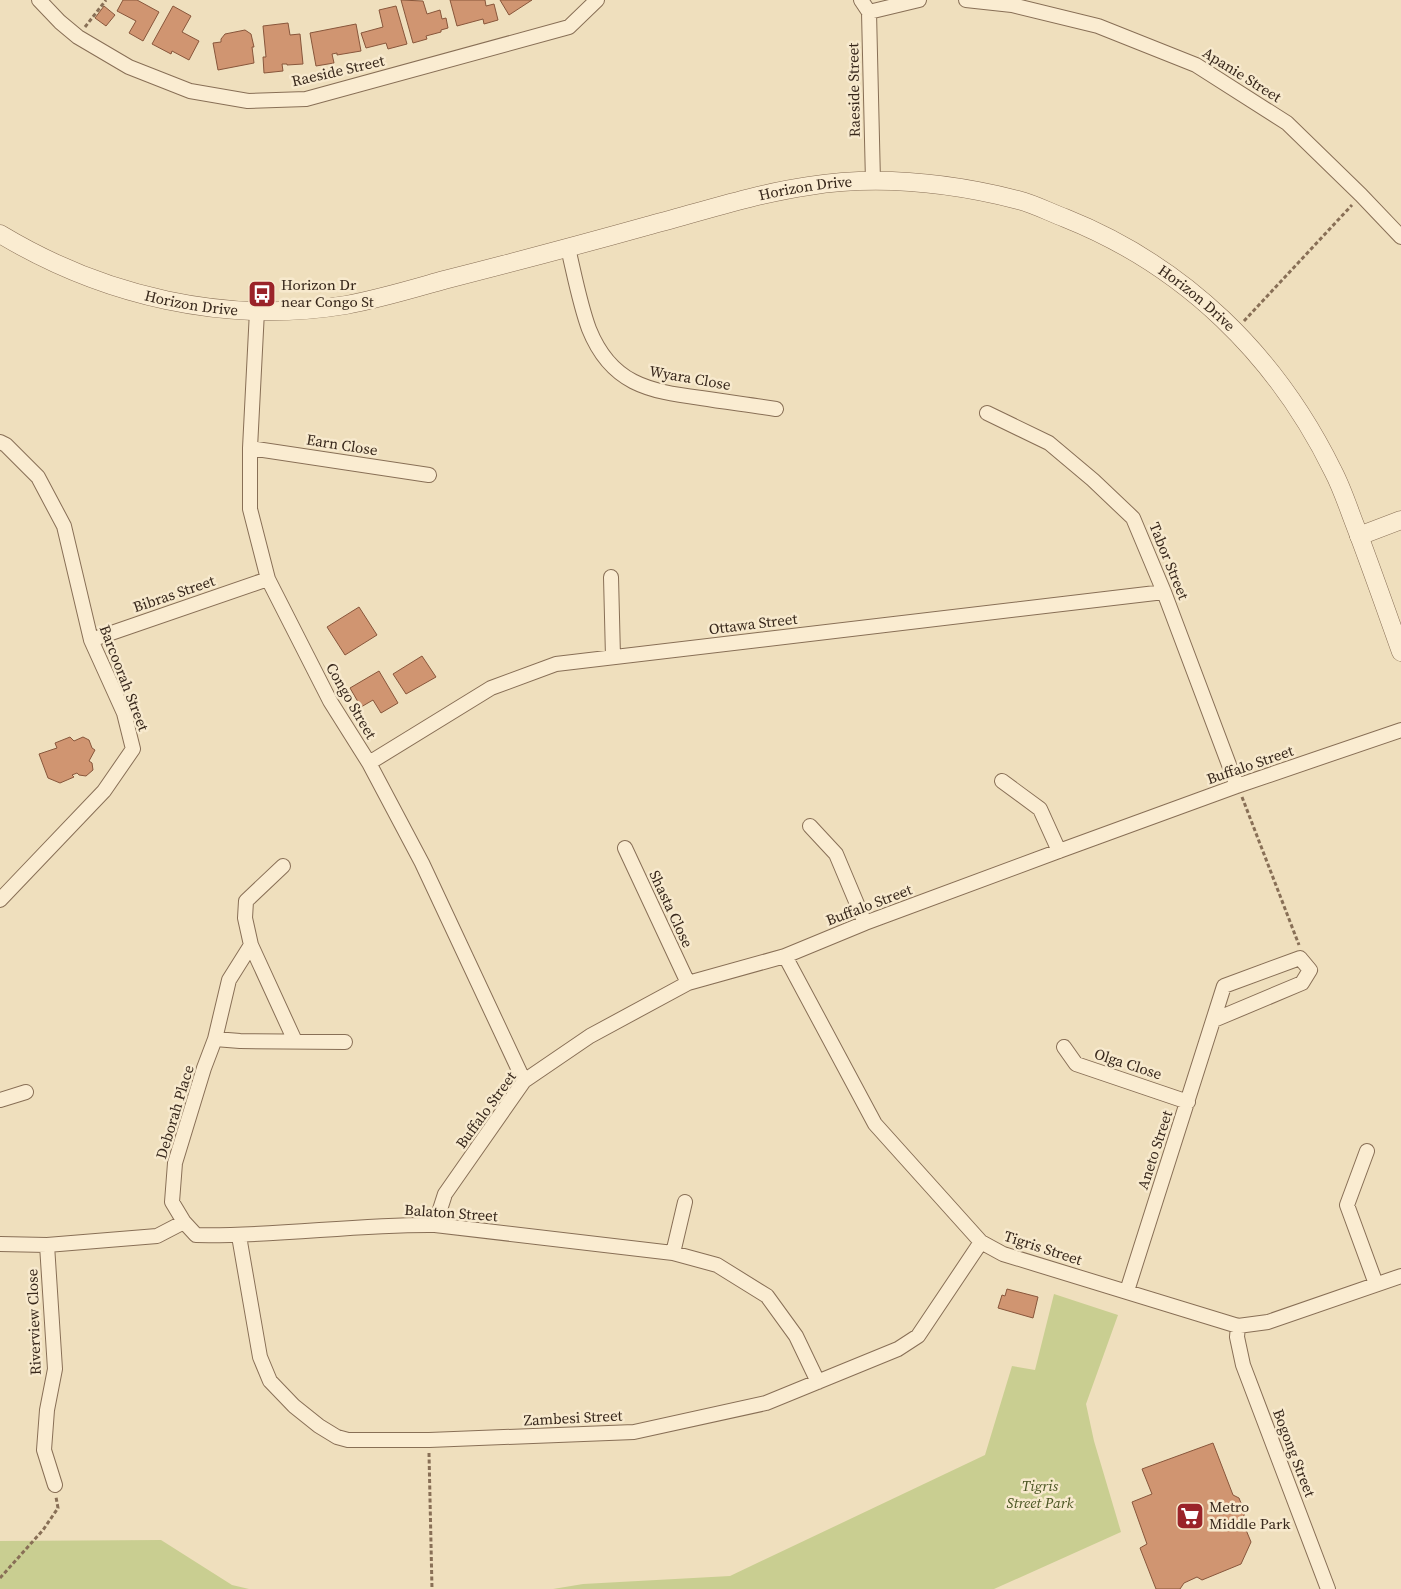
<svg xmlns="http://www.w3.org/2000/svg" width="1401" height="1589" font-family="'Source Serif 4',serif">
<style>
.green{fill:#c9ce91}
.building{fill:#d09571;stroke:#88563b}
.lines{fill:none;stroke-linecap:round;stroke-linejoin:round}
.minor-casing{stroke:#886f56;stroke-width:16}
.tertiary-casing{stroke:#886f56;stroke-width:19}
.path{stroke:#886f56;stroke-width:3;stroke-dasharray:4 2.5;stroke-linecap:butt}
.minor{stroke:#faecd1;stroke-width:14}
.tertiary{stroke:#faecd1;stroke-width:18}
.labels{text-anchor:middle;stroke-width:5;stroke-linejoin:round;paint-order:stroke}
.street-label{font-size:15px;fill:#37271b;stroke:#f7e9cd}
.poi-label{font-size:15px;fill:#37271b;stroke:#f7e9cd;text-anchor:start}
.park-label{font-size:15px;font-style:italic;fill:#495421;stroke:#f7e9cd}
</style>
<rect width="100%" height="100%" fill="#efdfbd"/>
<path class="green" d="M1054,1294L1118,1315L1086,1404L1094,1441L1121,1532L994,1589H553L583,1584L730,1576L985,1455L1012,1366L1035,1370Z
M161,1540L232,1585L249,1589H0V1541Z"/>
<path class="building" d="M123,0H137L159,12L143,41L129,33L136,21L117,11Z
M401,0L423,1L427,14L440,10L442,19L446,18L448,28L441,30V32L426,36L427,39L413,43Z
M450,0H485L486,6L494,4L498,20L484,24L483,19L457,26Z
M500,0H532L509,15Z
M104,6L115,15L106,26L95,18Z
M173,6L191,16L182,32L199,41L189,60L172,51L171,54L152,44Z
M396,6L407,44L388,49L386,43L366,48L361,33L383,27L379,10Z
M288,23L290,35L300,34L303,64L287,65V64H282L283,71L264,73L263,57H266L263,26Z
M356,24L361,51L337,55V53L332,54L334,63L316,66L310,33Z
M245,30L251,34L254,47H252L254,63L218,70L213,43L221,42V39L225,34Z
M359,607L377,635L345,655L327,627Z
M422,656L436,677L406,694L393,674Z
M379,671L398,703L381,713L373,700L361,707L350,688Z
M70,737L74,741L83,737L89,740L92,748L95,750L89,761L92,763L93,770L86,776L79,775L77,773L72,775L74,777L60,783L48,778L39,754L57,748L55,743Z
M1007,1289L1038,1297L1033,1318L998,1308L1002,1295L1005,1296Z
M1213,1443L1233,1495L1239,1498L1245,1513L1242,1520L1251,1542L1241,1564L1202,1580L1197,1577L1184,1583L1180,1589H1156L1140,1548L1147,1544L1132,1502L1152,1494L1142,1469Z"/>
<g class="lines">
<defs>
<path id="minor" d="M39,0L60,22L78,37L129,67L190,91L248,101L306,99L569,27L597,0
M861,0L869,12L873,182
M966,0L1012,5L1098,26L1196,65L1287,123L1361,195L1401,237
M869,12L919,0
M568,248C574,273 580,305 589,329C611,384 648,391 701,398C726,402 751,405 776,409
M257,311L250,448V509L268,579L330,701L369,763L422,863L524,1081
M987,413L1049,443L1093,480L1133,518L1164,592L1237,786
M0,442L6,445L38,477L64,526L91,640L124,713L133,749L104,791L0,900
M250,448L429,475
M611,577L613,657
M91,640L268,579
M369,763L491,688L556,664L1164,592
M1002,781L1040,809L1059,851
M810,826L836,854L865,923
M625,848L688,983
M283,866L246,901L245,918L251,945L295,1041
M785,956L875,1124L981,1242L1003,1254L1238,1326L1268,1322L1401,1276
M215,1039L229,980L251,945
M1064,1047L1076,1064L1188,1102
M0,1100L26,1092
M1367,1151L1347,1205L1376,1284
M184,1222L172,1202L175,1163L204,1068L215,1039L240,1041L345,1042
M435,1225L445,1194L524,1081L590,1036L688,983L785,956L865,923L1059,851L1237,786L1401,730
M239,1236L260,1357L270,1381L294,1406L319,1426L337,1437L348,1440H429L634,1432L766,1403L898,1349L918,1336L981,1242
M0,1244L47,1245L157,1236L184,1222L196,1235C276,1237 355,1224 435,1225L673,1253L717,1265L767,1296L796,1336L818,1382
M47,1245L55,1369L47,1410L44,1450L55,1485
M673,1253L685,1202
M1127,1291L1224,986L1300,958L1310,970L1302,983L1214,1020
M1238,1326L1237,1337L1243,1365L1328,1589"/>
<g id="tertiary">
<path id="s1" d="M0,234C103,296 226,325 346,305C379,299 412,289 444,280C511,263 579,245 647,226C700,212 754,194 809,186C878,175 951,183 1018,200C1034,204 1049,212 1065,218C1185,266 1276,355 1333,471C1342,488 1348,507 1355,525C1371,567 1386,610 1401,652"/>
<path d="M1359,536L1401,520"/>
</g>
</defs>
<use href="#minor" class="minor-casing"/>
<use href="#tertiary" class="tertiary-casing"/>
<path class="path" d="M85,27L106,0
M1244,321L1352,205
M1242,797L1299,945
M429,1453L432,1589
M0,1578L43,1530L58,1508L56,1497"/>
<use href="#minor" class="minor"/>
<use href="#tertiary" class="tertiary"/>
</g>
<defs>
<symbol id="bus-square" viewBox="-11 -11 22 22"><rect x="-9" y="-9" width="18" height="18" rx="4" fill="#9a2329" stroke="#f7e9cd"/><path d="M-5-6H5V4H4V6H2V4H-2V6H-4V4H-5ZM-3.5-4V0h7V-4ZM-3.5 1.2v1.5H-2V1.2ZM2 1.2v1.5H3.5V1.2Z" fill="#fff"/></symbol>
<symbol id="supermarket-square" viewBox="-11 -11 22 22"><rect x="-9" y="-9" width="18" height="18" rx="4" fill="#9a2329" stroke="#f7e9cd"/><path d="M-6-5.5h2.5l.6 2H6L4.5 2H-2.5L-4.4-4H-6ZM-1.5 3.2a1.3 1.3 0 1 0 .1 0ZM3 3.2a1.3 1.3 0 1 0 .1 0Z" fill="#fff"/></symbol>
</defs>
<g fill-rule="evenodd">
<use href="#bus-square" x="246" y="278" width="32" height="32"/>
<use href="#supermarket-square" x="1174" y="1500" width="32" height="32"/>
</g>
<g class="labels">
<g class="street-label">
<text transform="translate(338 71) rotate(-13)" y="5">Raeside Street</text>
<text transform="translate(1242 75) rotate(32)" y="5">Apanie Street</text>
<text transform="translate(854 90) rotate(-91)" y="5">Raeside Street</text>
<text dy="5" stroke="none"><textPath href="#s1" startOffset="835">Horizon Drive</textPath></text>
<text dy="5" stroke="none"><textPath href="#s1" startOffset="1255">Horizon Drive</textPath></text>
<text dy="5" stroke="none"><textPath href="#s1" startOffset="205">Horizon Drive</textPath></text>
<text transform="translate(690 378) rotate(10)" y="5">Wyara Close</text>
<text transform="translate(342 445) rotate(9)" y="5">Earn Close</text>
<text transform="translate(1169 561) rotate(68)" y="5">Tabor Street</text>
<text transform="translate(174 594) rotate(-19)" y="5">Bibras Street</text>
<text transform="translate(753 624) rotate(-7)" y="5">Ottawa Street</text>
<text transform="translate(124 678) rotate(69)" y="5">Barcoorah Street</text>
<text transform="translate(351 701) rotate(60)" y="5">Congo Street</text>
<text transform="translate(1250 765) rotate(-19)" y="5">Buffalo Street</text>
<text transform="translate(869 905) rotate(-21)" y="5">Buffalo Street</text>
<text transform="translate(671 909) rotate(65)" y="5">Shasta Close</text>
<text transform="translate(1128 1064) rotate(18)" y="5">Olga Close</text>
<text transform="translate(486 1110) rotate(-54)" y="5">Buffalo Street</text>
<text transform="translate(175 1112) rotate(-73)" y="5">Deborah Place</text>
<text transform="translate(1155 1150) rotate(-72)" y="5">Aneto Street</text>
<text transform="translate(451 1213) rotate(4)" y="5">Balaton Street</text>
<text transform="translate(1043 1248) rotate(18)" y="5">Tigris Street</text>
<text transform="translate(34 1322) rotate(-92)" y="5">Riverview Close</text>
<text transform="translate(573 1418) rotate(-3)" y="5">Zambesi Street</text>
<text transform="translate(1294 1453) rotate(69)" y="5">Bogong Street</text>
</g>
<g class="poi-label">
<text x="281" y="290">Horizon Dr<tspan x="281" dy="17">near Congo St</tspan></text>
<text x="1209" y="1512">Metro<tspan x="1209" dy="17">Middle Park</tspan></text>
</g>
<g class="park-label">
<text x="1040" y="1491">Tigris<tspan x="1040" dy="17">Street Park</tspan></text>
</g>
</g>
</svg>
